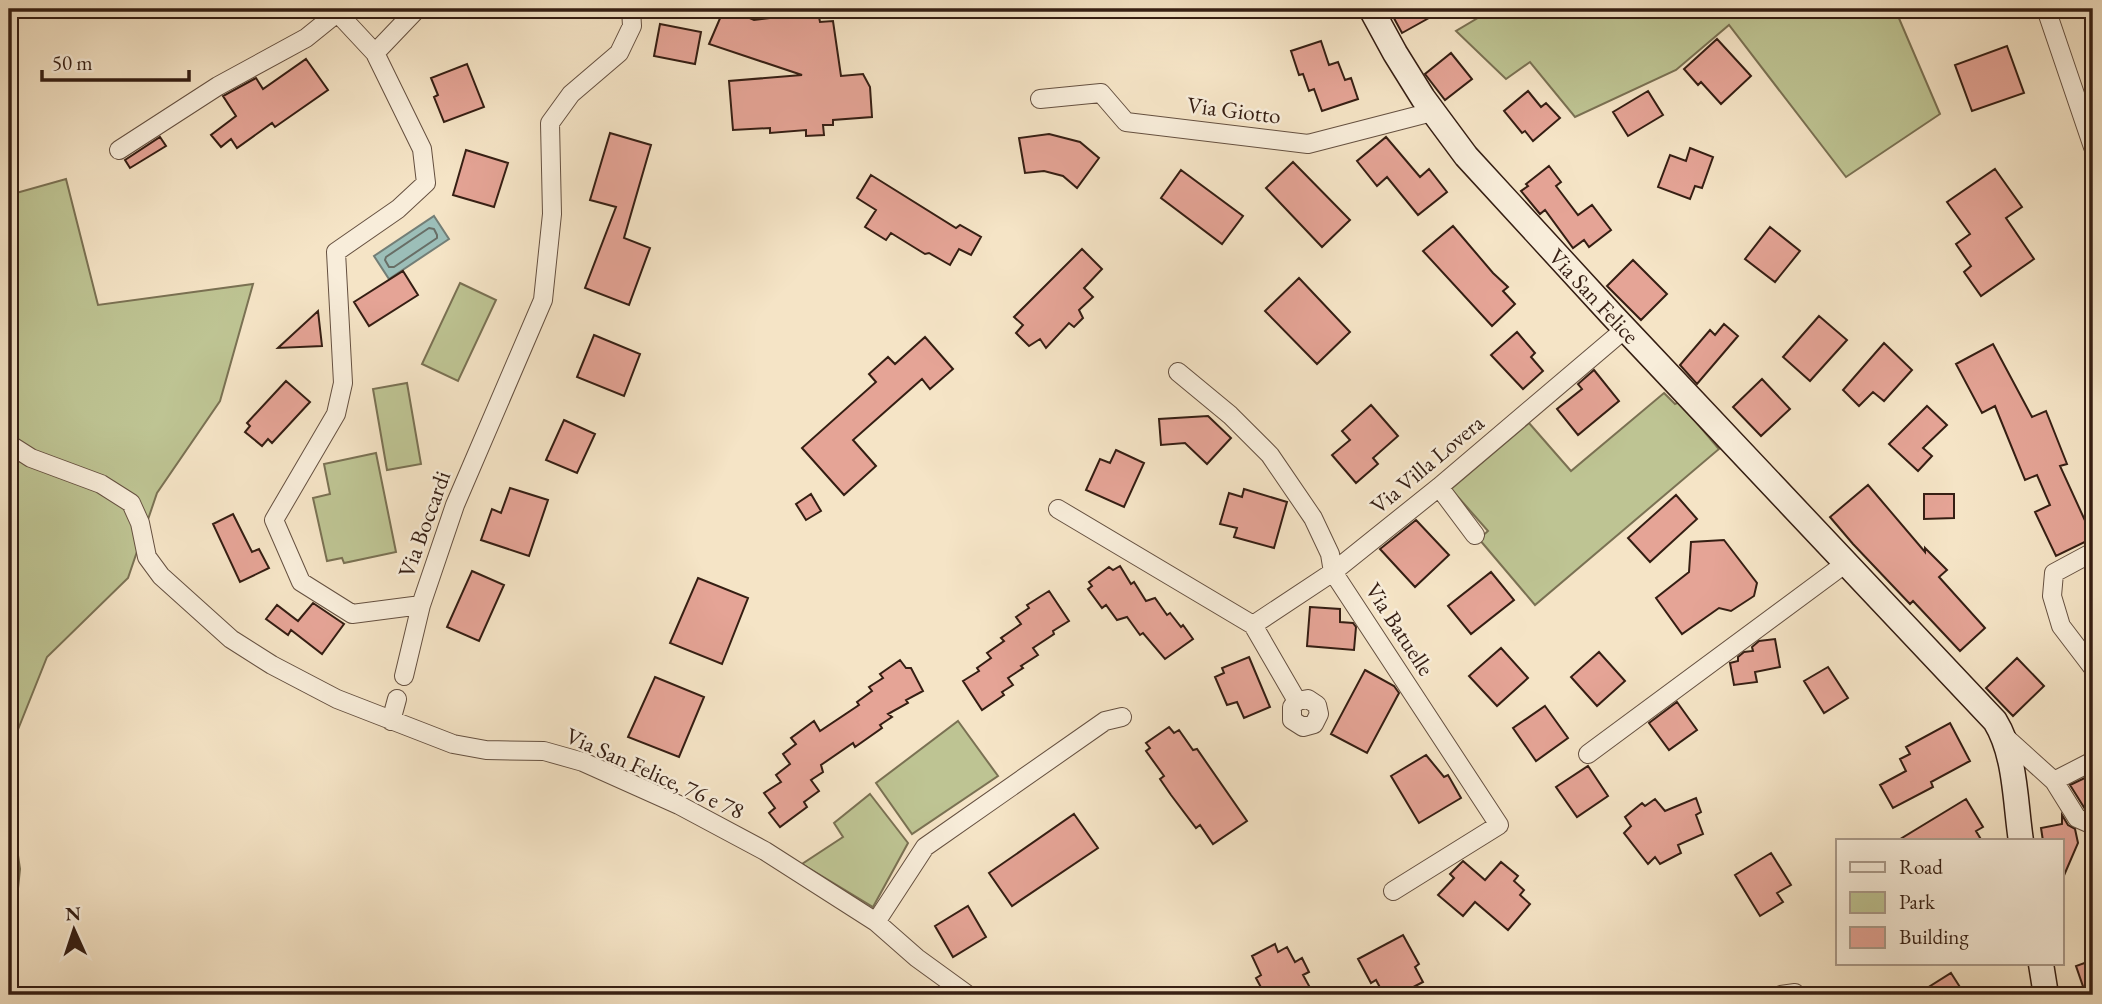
<svg xmlns="http://www.w3.org/2000/svg" width="2102" height="1004" font-family="'EB Garamond',serif">
<style>
.green{fill:#bec493;stroke:#7a7153;stroke-width:2}
.water{fill:#9cbeb8;stroke:#737e76;stroke-width:2}
.lines{fill:none;stroke-linecap:round;stroke-linejoin:round}
.shore{stroke:#686e66;stroke-width:2}
.building{fill:#e5a496;stroke:#351e13;stroke-width:2}
.street-casing{stroke:#655040;stroke-width:20}
.secondary-casing{stroke:#351e13;stroke-width:27}
.street{stroke:#f8edda;stroke-width:18}
.secondary{stroke:#f8edda;stroke-width:24}
.labels{text-anchor:middle;stroke-width:5;stroke-linejoin:round;paint-order:stroke}
.street-label{font-size:23px;fill:#351e13;stroke:#f8edda}
</style>
<rect width="100%" height="100%" fill="#f5e4c6"/>
<filter id="stains"><feTurbulence type="fractalNoise" baseFrequency=".00286" numOctaves="4"/><feColorMatrix values="0 0 0 0 .2 0 0 0 0 .09 0 0 0 0 .02 0 0 0 .5 -.17"/></filter>
<radialGradient id="worn" r=".72"><stop offset=".6" stop-color="#630" stop-opacity="0"/><stop offset="1" stop-color="#630" stop-opacity=".3"/></radialGradient>
<path class="green" d="M1493,9H1895L1940,114L1846,177L1729,25L1676,70L1575,117L1530,62L1506,79L1456,31Z
M66,179L98,305L253,284L220,401L157,493L128,578L47,657L9,752V195Z
M460,283L496,300L458,381L422,364Z
M407,383L421,464L387,470L373,389Z
M1664,393L1675,404L1679,402L1719,449L1535,605L1479,539L1488,531L1451,489L1529,423L1571,471Z
M376,453L396,552L344,563L342,558L327,561L313,498L330,494L324,464Z
M958,721L998,776L912,834L876,783Z
M9,794L20,869L14,927L9,929Z
M870,794L908,843L873,907L802,864L843,837L834,823Z"/>
<path class="water" d="M434,216L449,239L389,279L374,256Z"/>
<g class="lines">
<path class="shore" d="M429,228L434,229L437,235V238L394,267H389L385,260L386,257Z"/>
</g>
<path class="building" d="M724,9H729L754,20L818,12L820,22L833,21L841,76L863,74L870,87L872,117L833,120V125H823L824,135L806,136V130L770,133V128L733,130L729,81L802,75L709,44Z
M1389,9H1445L1402,33Z
M660,24L701,32L695,64L654,56Z
M1717,39L1751,76L1721,104L1701,82L1698,85L1684,69Z
M1321,41L1329,65L1338,62L1345,80L1351,78L1358,99L1322,111L1314,89L1309,91L1303,74L1299,75L1291,51Z
M2007,46L2024,93L1972,111L1955,65Z
M1451,53L1472,79L1445,100L1425,74Z
M306,59L328,90L275,127L272,123L237,148L231,139L221,147L211,135L236,116L223,96L256,78L263,89Z
M467,64L484,107L444,122L434,97L438,95L431,78Z
M1528,91L1541,107L1546,103L1560,118L1533,141L1525,131L1522,133L1504,111Z
M1648,91L1663,115L1628,136L1613,112Z
M610,133L651,145L624,238L650,248L629,305L585,288L616,207L590,200Z
M1049,134L1080,142L1099,158L1077,188L1063,176L1044,171L1025,173L1019,138Z
M160,137L166,146L130,168L125,160Z
M1386,137L1420,177L1429,169L1447,192L1418,215L1387,177L1377,186L1357,161Z
M1690,148L1713,157L1702,188L1695,186L1690,199L1658,187L1670,155L1686,161Z
M466,150L508,163L494,207L453,195Z
M1293,162L1350,220L1322,247L1266,188Z
M1549,166L1561,182L1556,186L1578,215L1592,205L1611,230L1589,247L1584,240L1573,248L1545,210L1540,214L1521,191L1528,186L1526,184Z
M1995,169L2022,207L2006,218L2034,259L1981,296L1964,272L1971,266L1956,244L1970,234L1947,202Z
M1181,170L1243,216L1222,244L1161,198Z
M871,175L956,228L960,225L981,237L971,255L959,249L950,265L929,253L925,254L891,233L886,240L865,227L876,210L857,198Z
M1453,226L1493,273L1508,287L1503,291L1515,304L1492,326L1423,251Z
M1770,227L1800,251L1775,282L1745,259Z
M1082,249L1102,269L1084,288L1093,297L1079,310L1083,318L1074,327L1069,323L1046,348L1040,339L1029,346L1016,333L1023,325L1014,317Z
M1633,260L1667,294L1641,320L1607,286Z
M403,271L418,295L369,326L354,302Z
M1299,278L1350,332L1317,364L1265,311Z
M318,311L322,346L278,348Z
M1819,316L1847,340L1810,381L1783,357Z
M1724,324L1738,336L1697,384L1680,365L1710,330L1715,335Z
M1517,332L1535,353L1531,357L1543,371L1523,389L1491,355Z
M594,335L640,354L624,396L577,377Z
M925,337L953,369L930,389L922,379L853,440L876,466L844,495L802,448L876,382L869,374L888,357L895,364Z
M1884,343L1912,370L1884,401L1873,392L1859,406L1843,390Z
M1993,344L2032,417L2046,411L2067,464L2060,466L2093,538L2056,556L2035,512L2050,505L2037,475L2025,480L1995,406L1982,413L1956,364Z
M1594,370L1619,401L1578,435L1557,409L1582,389L1578,384Z
M1762,379L1790,409L1761,436L1733,407Z
M286,381L310,402L272,443L268,439L262,446L245,432L250,426L247,423Z
M1371,405L1398,436L1373,458L1378,464L1356,483L1332,455L1350,440L1342,431Z
M1927,406L1947,425L1923,448L1932,456L1918,471L1889,444Z
M1208,416L1231,438L1207,464L1185,443L1161,445L1159,419Z
M564,420L595,434L577,473L546,460Z
M1116,450L1144,463L1124,507L1086,490L1100,459L1110,463Z
M1868,485L1925,552V548L1947,570L1939,577L1985,628L1960,651L1913,601L1910,604L1853,544L1830,517Z
M510,488L548,500L529,556L481,540L492,509L501,513Z
M1244,489L1287,502L1274,548L1234,537L1237,528L1220,524L1229,493L1242,497Z
M811,494L821,511L806,520L796,504Z
M1924,494H1954V518L1924,519Z
M1676,495L1697,519L1650,562L1628,538Z
M233,514L252,552L259,549L269,568L240,582L213,524Z
M1416,520L1449,555L1415,587L1380,549Z
M1724,540L1757,583L1754,596L1731,611L1719,608L1682,634L1656,598L1689,572L1691,542Z
M1120,566L1131,584L1134,582L1146,601L1155,598L1167,615L1170,613L1181,627L1183,625L1193,639L1165,659L1143,633L1140,635L1127,617L1117,620L1106,605L1102,608L1088,589L1092,586L1089,582L1109,567L1113,570Z
M472,571L504,585L479,641L447,627Z
M1491,572L1514,600L1471,634L1448,606Z
M698,578L748,598L722,664L670,643Z
M1049,591L1069,621L1053,631L1054,634L1033,648L1038,655L1021,666L1023,668L1008,678L1013,685L1002,692L1004,695L982,710L963,681L979,671L977,668L991,658L987,653L1004,641L1001,638L1021,624L1016,617L1029,608L1027,605Z
M313,603L344,624L322,654L291,630L288,635L266,619L277,605L298,621Z
M1310,607L1340,609V622L1353,623L1356,627L1354,650L1307,646Z
M1775,639L1780,667L1755,672L1757,682L1734,685L1730,663L1738,661V657L1744,652L1753,651L1752,647L1759,641Z
M1501,648L1528,678L1497,706L1469,676Z
M1599,652L1625,681L1597,706L1571,677Z
M1249,657L1270,707L1244,718L1237,702L1227,705L1215,677L1224,673L1222,668Z
M2017,658L2044,686L2013,716L1986,688Z
M900,660L906,668H911L923,691L906,700L908,703L888,714L892,717L880,725L882,728L855,747L853,743L821,765L823,772L811,780L819,791L804,802L807,807L780,827L769,813L775,808L764,793L781,782L776,775L790,764L783,754L796,744L791,738L814,721L820,731L859,705L857,702L872,691L869,687L883,678L880,674Z
M1828,667L1848,698L1824,713L1804,681Z
M1365,670L1394,686L1399,693L1367,753L1331,734Z
M655,677L704,697L679,757L628,737Z
M1677,702L1697,730L1669,750L1649,723Z
M1545,706L1568,738L1536,761L1513,728Z
M1950,723L1970,761L1931,782L1933,787L1893,808L1880,785L1906,771L1900,759L1910,754L1906,747Z
M1169,727L1174,733L1179,730L1193,750L1197,749L1247,821L1213,844L1200,825L1196,828L1171,795L1160,779L1164,776L1146,751L1150,748L1146,743Z
M1426,755L1444,777L1448,775L1461,798L1419,823L1391,776Z
M1588,766L1608,796L1577,817L1556,787Z
M2093,774V813L2085,809L2070,785Z
M1696,798L1701,812L1696,815L1703,834L1678,845L1681,853L1660,864L1655,857L1648,864L1624,833L1631,826L1625,817L1642,803L1645,806L1655,799L1665,811Z
M1966,799L1983,827L1976,831L1982,841H1897Z
M1074,814L1098,848L1012,906L989,873Z
M2062,815L2068,825L2075,829L2078,843L2062,880V841H2043L2041,828L2062,824Z
M1771,853L1791,885L1777,893L1783,902L1760,916L1735,875Z
M1463,861L1485,880L1501,862L1518,876L1514,881L1524,890L1520,895L1530,904L1508,930L1475,902L1463,916L1438,895L1454,878L1450,874Z
M968,906L986,937L953,957L935,926Z
M1403,935L1419,964L1415,967L1423,982L1398,995H1384L1376,980L1371,983L1358,959Z
M1275,944L1278,952L1287,947L1295,962L1302,958L1309,972L1303,975L1314,995H1265L1256,978L1261,975L1252,956Z
M2093,960V995H2086L2076,966Z
M1951,973L1965,995H1916Z"/>
<g class="lines">
<defs>
<path id="street" d="M334,9L375,53L422,149L426,183L398,209L336,252L343,383L336,414L274,520L301,582L352,614L421,605L455,505L543,300L552,214L550,123L571,94L619,53L632,26L631,9
M2046,9L2093,147
M375,53L417,9
M1040,99L1101,93L1126,122L1308,144L1432,112
M119,150L218,86L306,38L337,13
M1178,372L1230,415L1270,455L1313,518L1330,554L1333,572L1499,825L1393,891
M9,444L31,458L101,484L131,503L140,523L147,557L161,576L231,639L272,665L337,699L453,744L486,750L544,751L583,762L679,805L765,851L876,922L917,958L968,995
M1439,487L1475,535
M1058,509L1253,625L1297,701L1308,699L1317,705L1319,714L1314,724L1303,727L1292,720V707L1297,701
M2093,552L2054,573L2052,596L2061,626L2093,668
M1253,625L1333,572L1439,487L1625,329
M404,676L421,605
M391,721L397,699
M2003,735L2054,781L2077,818L2093,825
M1588,754L1846,563
M2054,781L2093,761
M876,922L925,847L1105,721L1122,717
M1781,995L1795,993"/>
<path id="secondary" d="M1371,9L1395,53L1423,98L1466,156L1612,315L1995,721C2016,755 2015,802 2021,841
M2041,964L2046,995"/>
</defs>
<use href="#street" class="street-casing"/>
<use href="#secondary" class="secondary-casing"/>
<use href="#street" class="street"/>
<use href="#secondary" class="secondary"/>
</g>
<g class="labels">
<g class="street-label">
<text transform="translate(1234 110) rotate(7)" y="8">Via Giotto</text>
<text transform="translate(1594 296) rotate(47)" y="8">Via San Felice</text>
<text transform="translate(1427 464) rotate(-40)" y="8">Via Villa Lovera</text>
<text transform="translate(424 524) rotate(-70)" y="8">Via Boccardi</text>
<text transform="translate(1400 629) rotate(57)" y="8">Via Batuelle</text>
<text transform="translate(655 773) rotate(24)" y="8">Via San Felice, 76 e 78</text>
</g>
</g>
<rect width="2102" height="1004" fill="none" stroke="#f5e4c6" stroke-width="35"/>
<rect x="10" y="10" width="2081" height="983" fill="none" stroke="#351e13" stroke-width="3.5"/>
<rect x="18" y="18" width="2067" height="969" fill="none" stroke="#351e13" stroke-width="2"/>
<rect x="1836" y="839" width="228" height="126" fill="#f8edda" stroke="#aa9a8a" stroke-width="2"/>
<rect x="1850" y="862" width="35" height="10" fill="#f8edda" stroke="#aa9a8a" stroke-width="2"/>
<text x="1899" y="874" font-size="21" fill="#351e13">Road</text>
<rect x="1850" y="892" width="35" height="21" fill="#bec493" stroke="#aa9a8a" stroke-width="2"/>
<text x="1899" y="909" font-size="21" fill="#351e13">Park</text>
<rect x="1850" y="927" width="35" height="21" fill="#e5a496" stroke="#aa9a8a" stroke-width="2"/>
<text x="1899" y="944" font-size="21" fill="#351e13">Building</text>
<g transform="translate(74 930) rotate(357)" stroke="#f8edda" stroke-width="5" paint-order="stroke">
<path d="M0-5L12 26L0 18L-12 26Z" fill="#351e13"/>
<text y="-10" font-size="19" font-weight="bold" text-anchor="middle" fill="#351e13">N</text>
</g>
<path d="M42 70v10h147v-10" fill="none" stroke="#351e13" stroke-width="3.5"/>
<text x="52" y="70" font-size="21" fill="#351e13" stroke="#f8edda" stroke-width="5" paint-order="stroke">50 m</text>
<rect width="100%" height="100%" filter="url(#stains)"/>
<rect width="100%" height="100%" fill="url(#worn)"/>
</svg>
